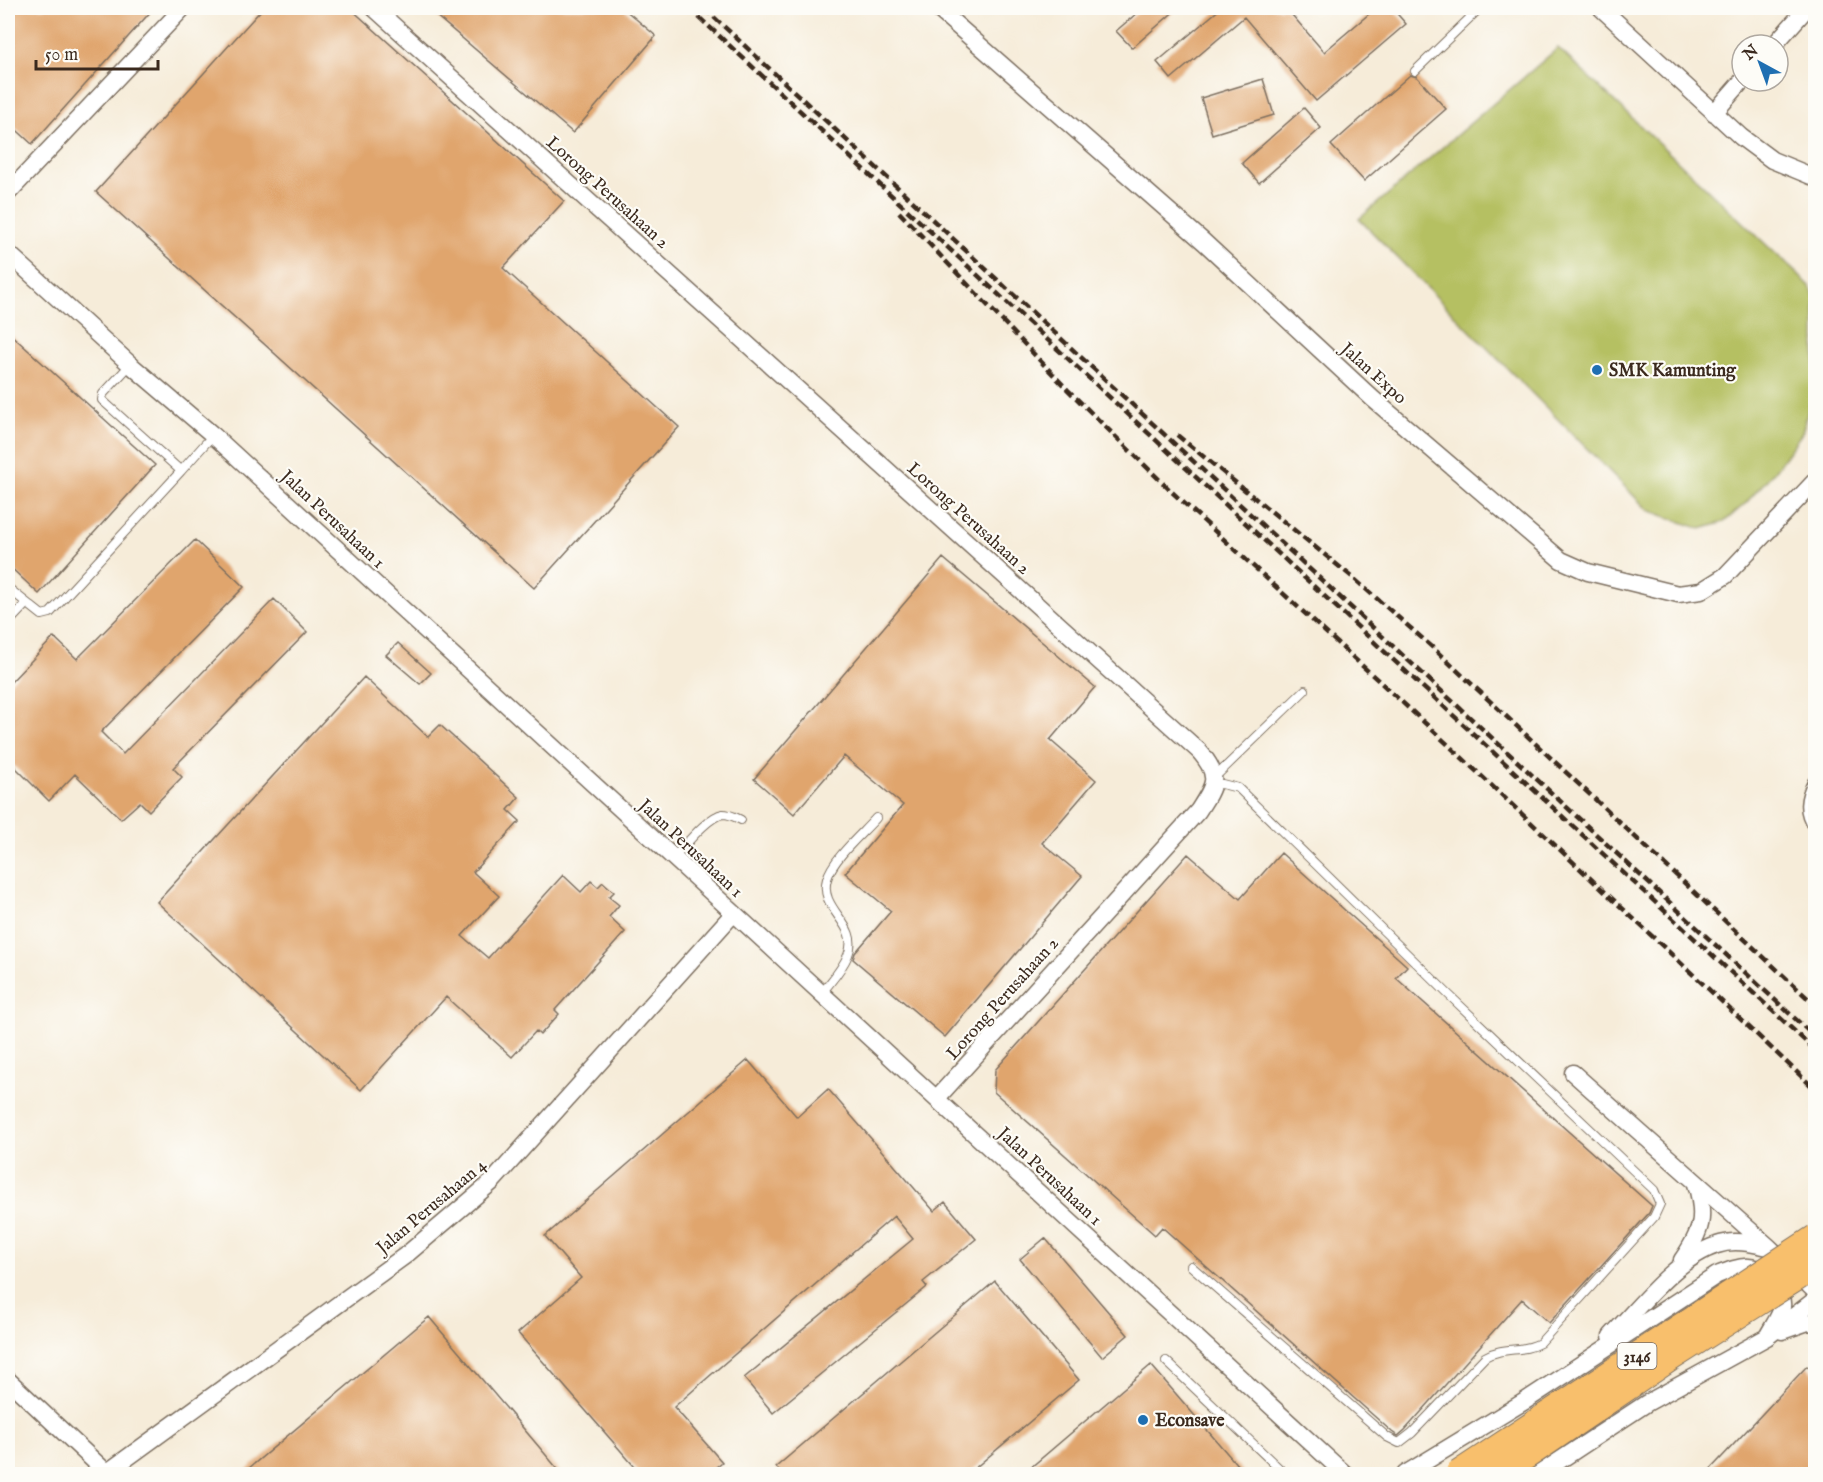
<svg xmlns="http://www.w3.org/2000/svg" width="1823" height="1482" font-family="'IM FELL English',serif">
<style>
.green{fill:#b5c062;stroke:#787540;stroke-width:1.5}
.building{fill:#e0a56d}
.lines{fill:none;stroke-linecap:round;stroke-linejoin:round}
.service-casing{stroke:#7c6e5f;stroke-width:10}
.minor-casing{stroke:#7c6e5f;stroke-width:19}
.service{stroke:#fff;stroke-width:8}
.minor{stroke:#fff;stroke-width:16}
.rail{stroke:#3b2a1e;stroke-width:4.5;stroke-dasharray:9 4.5;stroke-linecap:butt}
.primary-bridge-casing{stroke:#7c6e5f;stroke-width:29;stroke-linecap:butt}
.primary-bridge{stroke:#f8bf6c;stroke-width:27}
.poi-dot{fill:#1f6fb2;stroke:#fdfcf7;stroke-width:2}
.labels{text-anchor:middle;stroke-width:4.5;stroke-linejoin:round;paint-order:stroke}
.shield{fill:#fdfcf7;stroke:#75695f;stroke-width:1.5}
.shield-label{font-size:16px;font-weight:bold;fill:#3b2a1e}
.street-label{font-size:18px;fill:#3b2a1e;stroke:#fdfcf7}
.poi-label{font-size:18px;font-weight:bold;fill:#3b2a1e;stroke:#fdfcf7;text-anchor:start}
</style>
<rect width="100%" height="100%" fill="#fdfcf7"/>
<filter id="ink" filterUnits="userSpaceOnUse"><feTurbulence type="fractalNoise" baseFrequency=".0167" numOctaves="2"/><feDisplacementMap in="SourceGraphic" scale="12" xChannelSelector="R" yChannelSelector="G"/><feConvolveMatrix kernelMatrix="1 2 1 2 8 2 1 2 1" color-interpolation-filters="sRGB"/></filter>
<filter id="wash" filterUnits="userSpaceOnUse"><feTurbulence type="fractalNoise" baseFrequency=".008" numOctaves="4" result="noise"/><feDisplacementMap in="SourceGraphic" scale="24" xChannelSelector="R" yChannelSelector="G"/><feGaussianBlur stdDeviation="1.35" result="paint"/><feColorMatrix in="noise" values="0 0 0 0 0 0 0 0 0 0 0 0 0 0 0 0 0 1.4 0 .05"/><feComposite in="paint" operator="in"/></filter>
<g filter="url(#wash)">
<rect width="100%" height="100%" fill="#f6ecd9"/>
<path class="green" d="M1558,48L1810,286L1815,298V385L1802,433L1773,473L1746,503L1724,522L1701,529L1648,510L1359,219Z"/>
<g id="blocks">
<path class="building" d="M8,8H154L32,144L8,122Z
M263,8H350L564,201L503,268L679,427L534,588L96,192Z
M427,8H623L656,36L573,133Z
M1143,8H1178L1132,48L1116,31Z
M1221,8H1286L1324,52L1376,8H1392L1406,24L1316,101L1244,17L1171,79L1157,62Z
M1410,75L1417,77L1446,109L1364,181L1331,145Z
M1263,79L1274,115L1212,134L1201,98Z
M1304,108L1321,128L1259,183L1242,163Z
M8,332L155,465L39,594L8,565Z
M195,540L244,587L101,732L123,754L274,599L307,632L173,768L182,777L149,811L140,802L121,819L75,774L49,801L8,760V685L54,637L77,659Z
M943,558L1095,687L1050,740L1096,780L1042,843L1082,876L945,1037L853,959L855,953L891,911L845,873L903,805L844,756L794,814L754,779Z
M398,643L431,673L420,684L386,655Z
M364,677L428,737L440,725L519,797L508,810L520,821L473,872L499,896L462,936L488,958L563,875L581,892L591,881L598,887L603,882L614,892L609,897L619,905L609,917L625,932L555,1010L559,1014L540,1035L536,1031L512,1057L446,997L361,1090L157,902Z
M1281,853L1407,966L1396,978L1652,1206L1649,1213L1549,1323L1522,1299L1405,1430L1398,1436L1392,1432L1162,1227L1155,1235L994,1092L995,1070L1188,854L1240,899Z
M748,1060L797,1117L828,1089L934,1211L945,1202L976,1239L923,1282L927,1287L773,1413L744,1378L913,1239L894,1216L674,1407L722,1462L708,1474H641L518,1333L581,1278L545,1236Z
M1045,1238L1128,1335L1102,1357L1020,1259Z
M995,1281L1079,1380L968,1474H783L776,1467Z
M429,1317L562,1474H242Z
M1151,1365L1245,1474H1023Z
M1807,1366L1815,1374V1461L1803,1474H1706Z"/>
</g>
</g>
<g filter="url(#ink)">
<use href="#blocks" fill-opacity="0" stroke="#7c6e5f" stroke-width="1.5"/>
<g class="lines">
<defs>
<path id="service" d="M1415,71L1480,8
M131,364L103,394L102,400L181,471L213,435
M8,588L42,615L50,613L181,471
M8,623L27,603
M1215,777L1305,690
M673,858C684,847 708,816 723,814C730,814 735,817 741,820
M822,993C831,981 842,970 848,955C861,924 818,910 827,879C833,858 862,834 876,818
M1191,1266L1387,1437L1399,1443L1412,1433L1485,1357C1504,1346 1522,1353 1540,1343L1654,1217L1660,1204L1654,1190L1449,995L1238,788L1222,784L1213,785
M1166,1361L1285,1474"/>
<path id="minor" d="M374,8L1199,751C1221,776 1215,785 1198,811L937,1098
M937,8L1204,242L1373,399L1561,560L1588,572L1678,594L1701,591L1725,576L1816,480
M1601,8L1741,137L1772,160L1816,178
M1774,45L1807,8
M1714,113L1742,81
M8,193L183,8
M8,253L132,366L213,435C590,782 968,1127 1345,1474
M1816,783C1808,798 1806,811 1816,825
M1573,1073L1769,1247L1816,1292
M1682,1260C1702,1231 1706,1217 1696,1184
M1782,1331L1808,1322L1816,1323
M1611,1336C1640,1306 1677,1258 1717,1245C1733,1239 1751,1243 1768,1247
M8,1380L107,1473
M105,1474L406,1255L492,1182L733,914
M1405,1474L1525,1401L1717,1275C1740,1266 1759,1259 1774,1285C1779,1292 1783,1298 1782,1307C1780,1317 1772,1327 1767,1337
M1539,1474L1647,1403L1767,1337L1816,1299"/>
</defs>
<use href="#service" class="service-casing"/>
<use href="#minor" class="minor-casing"/>
<use href="#service" class="service"/>
<use href="#minor" class="minor"/>
<path class="rail" d="M689,8L1816,1051
M704,8L1816,1038
M899,212L1068,390L1172,492L1426,724L1816,1090
M1177,435L1351,576L1431,646L1816,1006"/>
<defs>
<path id="primary-bridge" d="M1459,1474L1816,1238
M1499,1474L1671,1357L1816,1265"/>
</defs>
<use href="#primary-bridge" class="primary-bridge-casing"/>
<use href="#primary-bridge" class="primary-bridge"/>
</g>
</g>
<g class="poi-dot">
<circle cx="1597" cy="370" r="6"/>
<circle cx="1143" cy="1420" r="6"/>
</g>
<g class="labels">
<rect class="shield" x="1617.5" y="1343" width="39" height="26" rx="4.5"/>
<g class="shield-label">
<text x="1637" y="1362">3146</text>
</g>
<g class="street-label">
<text transform="translate(608 192) rotate(42)" y="6">Lorong Perusahaan 2</text>
<text transform="translate(1374 373) rotate(42)" y="6">Jalan Expo</text>
<text transform="translate(969 518) rotate(42)" y="6">Lorong Perusahaan 2</text>
<text transform="translate(333 519) rotate(43)" y="6">Jalan Perusahaan 1</text>
<text transform="translate(691 848) rotate(43)" y="6">Jalan Perusahaan 1</text>
<text transform="translate(1002 998) rotate(-48)" y="6">Lorong Perusahaan 2</text>
<text transform="translate(1050 1176) rotate(43)" y="6">Jalan Perusahaan 1</text>
<text transform="translate(431 1206) rotate(-40)" y="6">Jalan Perusahaan 4</text>
</g>
<g class="poi-label">
<text x="1609" y="376">SMK Kamunting</text>
<text x="1155" y="1426">Econsave</text>
</g>
</g>
<rect width="1823" height="1482" fill="none" stroke="#fdfcf7" stroke-width="30"/>
<g transform="translate(1760 63) rotate(319)"><circle r="28" fill="#fdfcf7" stroke="#afa8a0" stroke-width="1.5"/>
<path d="M0-4.5L10 22L0 15L-10 22Z" fill="#1f6fb2"/>
<text y="-9" font-size="16" font-weight="bold" text-anchor="middle" fill="#3b2a1e">N</text>
</g>
<path d="M36 60v9h122v-9" fill="none" stroke="#3b2a1e" stroke-width="3"/>
<text x="45" y="60" font-size="18" fill="#3b2a1e" stroke="#fdfcf7" stroke-width="4.5" paint-order="stroke">50 m</text>
</svg>
